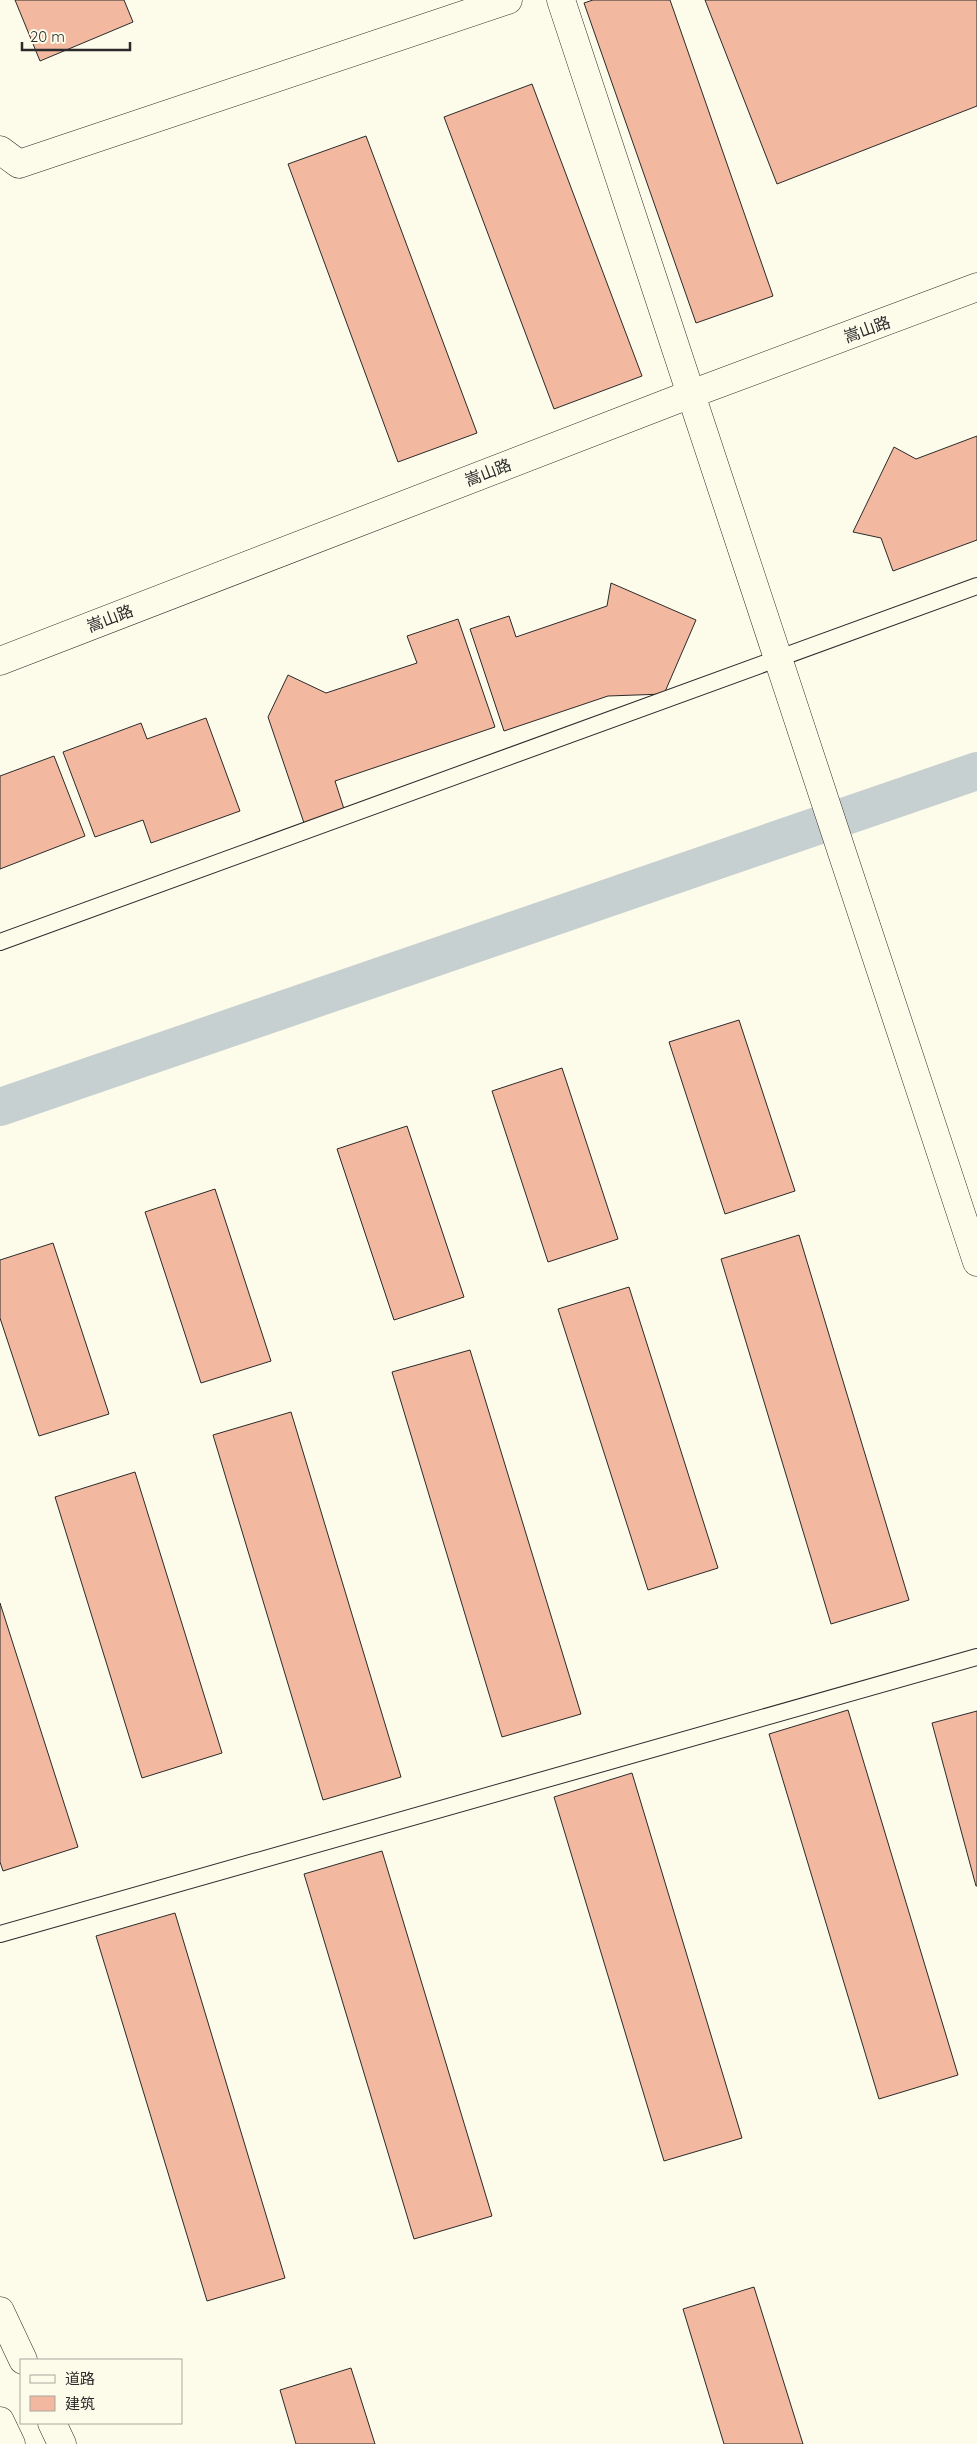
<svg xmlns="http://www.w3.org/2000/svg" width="977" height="2444" font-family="Quicksand,'Noto Sans SC',sans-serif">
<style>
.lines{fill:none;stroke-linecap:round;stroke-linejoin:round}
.canal{stroke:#c7d0d0;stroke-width:38}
.building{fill:#f2b8a0;stroke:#2b2b2b}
.service-casing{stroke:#2b2b2b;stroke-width:18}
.minor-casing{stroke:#2b2b2b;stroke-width:29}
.tertiary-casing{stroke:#2b2b2b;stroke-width:29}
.service{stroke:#fdfbea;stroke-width:16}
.minor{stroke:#fdfbea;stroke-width:28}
.tertiary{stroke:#fdfbea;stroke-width:28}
.labels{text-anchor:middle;stroke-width:4;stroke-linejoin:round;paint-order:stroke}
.street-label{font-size:16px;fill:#2b2b2b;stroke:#fdfbea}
</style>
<rect width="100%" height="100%" fill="#fdfbea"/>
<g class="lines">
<path class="canal" d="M0,1107L977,771"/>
</g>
<path class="building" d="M15,0H124L133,22L40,61Z
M593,0H670L773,296L696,323L584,3Z
M705,0H977V106L777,184Z
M532,84L642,376L554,409L444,117Z
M366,136L477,433L398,462L288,164Z
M977,436V540L893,571L881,538L853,532L894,447L916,459Z
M611,583L696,620L664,694L608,696L504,731L470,629L509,616L516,637L607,606Z
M458,619L495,727L335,781L344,809L304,823L268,717L288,675L326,693L417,663L407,636Z
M206,718L240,811L151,843L143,820L95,837L63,752L141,723L147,739Z
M54,756L85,836L0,869V776Z
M739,1020L795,1191L725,1214L669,1042Z
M562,1068L618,1239L548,1262L492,1091Z
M407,1126L464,1297L394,1320L337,1149Z
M215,1189L271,1361L201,1383L145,1212Z
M799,1235L909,1600L831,1624L721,1259Z
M53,1243L109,1414L39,1436L0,1318V1260Z
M629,1287L718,1568L648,1590L558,1309Z
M470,1350L581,1714L502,1737L392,1372Z
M291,1412L401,1777L323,1800L213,1435Z
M135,1472L222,1753L142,1778L55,1497Z
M0,1603L78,1847L3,1871L0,1862Z
M848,1710L958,2075L879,2099L769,1734Z
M977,1711V1886H976L932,1723Z
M632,1773L742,2138L664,2161L554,1797Z
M382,1851L492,2216L414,2239L304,1874Z
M175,1913L285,2278L207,2301L96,1936Z
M754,2287L803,2444H724L683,2309Z
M351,2368L375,2444H296L280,2390Z"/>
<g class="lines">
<defs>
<path id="service" d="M0,942L977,586
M0,1934L977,1657"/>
<path id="minor" d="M561,0L977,1262
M0,150L19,164L508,0"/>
<path id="tertiary" d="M0,661L691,394L977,287
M0,2311L23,2360
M0,2421L11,2444
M52,2423L62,2444"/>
</defs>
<use href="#service" class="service-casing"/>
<use href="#minor" class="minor-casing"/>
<use href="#tertiary" class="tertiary-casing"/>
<use href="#service" class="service"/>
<use href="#minor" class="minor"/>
<use href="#tertiary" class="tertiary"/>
</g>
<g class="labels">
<g class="street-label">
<text transform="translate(867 329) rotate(-20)" y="6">嵩山路</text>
<text transform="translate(488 472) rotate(-21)" y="6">嵩山路</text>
<text transform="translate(110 618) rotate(-21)" y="6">嵩山路</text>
</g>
</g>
<rect x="20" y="2359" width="162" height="65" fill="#fdfbea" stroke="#a9a89e"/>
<rect x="30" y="2375" width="25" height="8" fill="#fdfbea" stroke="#a9a89e"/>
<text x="65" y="2384" font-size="15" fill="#2b2b2b">道路</text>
<rect x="30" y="2396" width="25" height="15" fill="#f2b8a0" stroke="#a9a89e"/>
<text x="65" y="2409" font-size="15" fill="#2b2b2b">建筑</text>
<path d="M22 42v8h108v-8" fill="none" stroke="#2b2b2b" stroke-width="2.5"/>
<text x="30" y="42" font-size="15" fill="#2b2b2b" stroke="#fdfbea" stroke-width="4" paint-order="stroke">20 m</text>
</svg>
